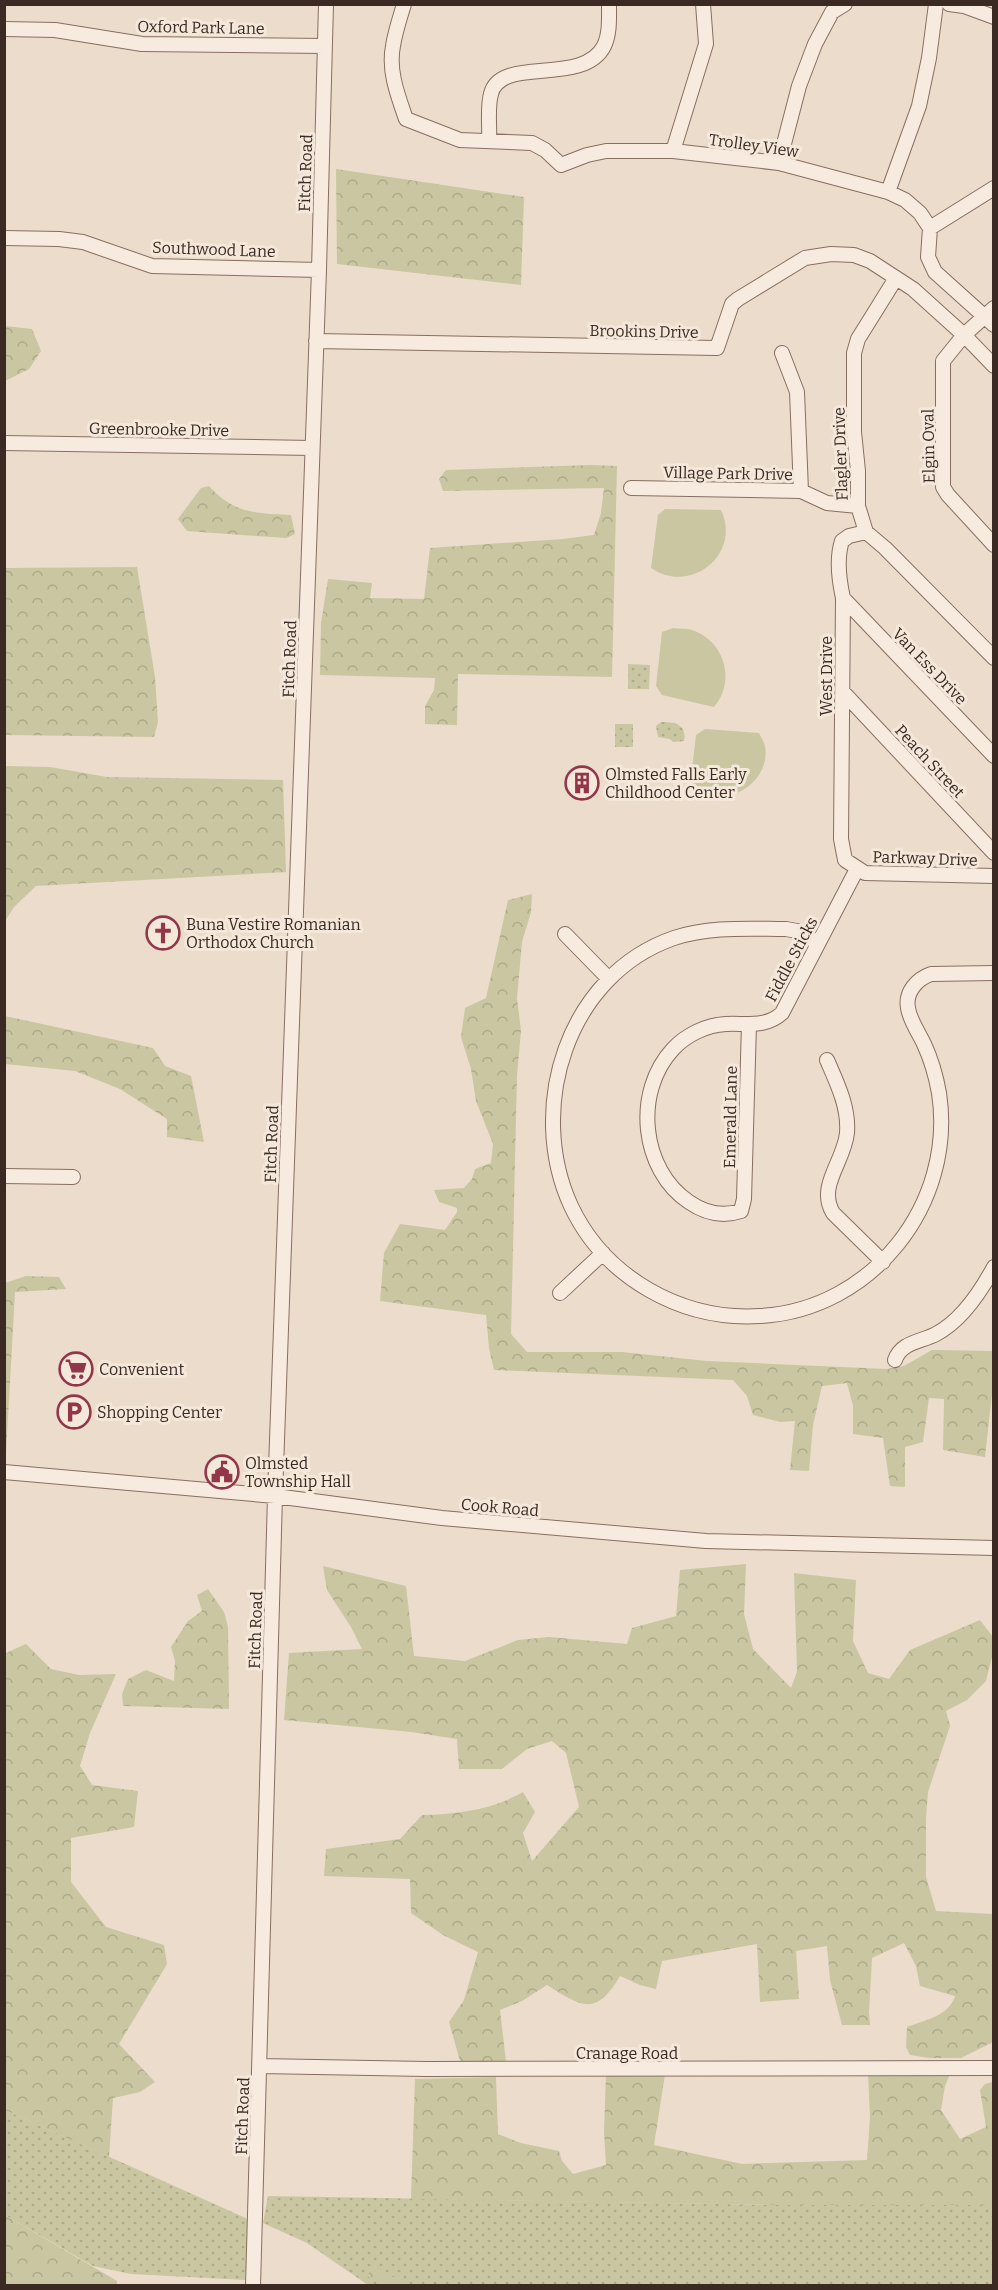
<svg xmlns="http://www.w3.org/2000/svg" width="998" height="2290" font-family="Bitter,serif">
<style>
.grass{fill:url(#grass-dots)}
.forest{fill:url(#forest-crowns)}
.pitch{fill:#c9c6a1}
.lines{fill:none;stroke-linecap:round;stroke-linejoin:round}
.minor-casing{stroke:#876e61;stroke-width:16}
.minor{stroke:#f7ebdf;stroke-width:14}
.labels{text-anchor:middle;stroke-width:6;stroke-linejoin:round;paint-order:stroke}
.street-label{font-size:16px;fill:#3a2a23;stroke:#f4e8db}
.poi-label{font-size:16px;fill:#3a2a23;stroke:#f4e8db;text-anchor:start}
</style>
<defs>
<pattern id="grass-dots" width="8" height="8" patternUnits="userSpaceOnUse" patternTransform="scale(1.5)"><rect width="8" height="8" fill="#c9c6a1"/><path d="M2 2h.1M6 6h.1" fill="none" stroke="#adaa8a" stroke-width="1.8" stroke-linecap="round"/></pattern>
<pattern id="forest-crowns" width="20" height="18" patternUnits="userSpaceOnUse" patternTransform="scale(1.5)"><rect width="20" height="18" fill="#c9c6a1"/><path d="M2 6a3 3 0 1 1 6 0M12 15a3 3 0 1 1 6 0" fill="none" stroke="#adaa8a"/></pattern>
</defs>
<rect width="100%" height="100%" fill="#ecdccc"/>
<path class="grass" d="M628,664L650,665L649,689H628Z
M661,722C675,722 687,724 684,741L673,742L670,739L658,737L656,726Z
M615,724H633V747H615Z
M5,2110L250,2220L245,2280L131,2274L93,2266L5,2215Z
M268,2196L777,2205L993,2204V2285H368L307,2243L263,2223Z"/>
<path class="forest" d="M336,169L524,197L521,285L337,264Z
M5,326L32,329L41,351L29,369L5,381Z
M591,465L617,466L612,677L458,674L457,725L425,724V706L434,690L435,678L320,675L321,623L328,579L372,583L370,598L424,599L430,548L563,539L594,535L601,513L604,488L443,491L439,479L446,470Z
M209,486C234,514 256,513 291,515L295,534L286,538L187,531L178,519L201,488Z
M137,567L155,677L158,722L154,737L5,735V568Z
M5,766L50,767L107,777L283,780L286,872L36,886L14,907L5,921Z
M532,894L531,912L522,942L517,998L521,1031L517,1075L511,1334L527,1352H622L707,1361L887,1369L904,1366L932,1350L993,1351V1385L985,1457L943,1450L944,1399L929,1398L923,1442L905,1447V1487L890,1486L883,1438L853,1434V1406L847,1383L822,1386L813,1425L809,1471L790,1470L795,1421L780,1422L753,1415L747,1396L733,1380L494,1370L489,1348L486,1315L380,1301L384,1253L400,1224L445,1230L457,1212V1208L439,1202L434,1190L464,1188L472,1179L475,1169L491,1163L493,1144L476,1101L471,1069L461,1037L465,1008L486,998L508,900Z
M5,1016L153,1048L165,1066L191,1076L204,1142L167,1137V1119L120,1089L75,1071L5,1064Z
M26,1276L59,1277L66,1289L15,1292L6,1454H5V1283Z
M746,1564L744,1614L753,1649L791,1688L797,1672L794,1573L856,1580L853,1641L868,1673L889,1679L910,1650L980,1620L993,1637V1653L986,1681L967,1700L946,1711L950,1726L928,1792L926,1817V1877L936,1911L993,1914V2042L961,2058H929L910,2055L906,2047L907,2027C925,2020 949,2016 955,1996L920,1986L916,1966L904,1943L872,1958L869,2012L870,2025H842L830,1980L827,1946L796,1951L799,1999L760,2002L757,1944L662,1961L656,1989L640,1985L620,1976C596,2017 582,2007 547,1985L522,2001L500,2010L506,2062L460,2061L449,2022L464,2000L478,1952L443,1935L411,1913L410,1879L324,1876L326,1849L400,1839L422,1815C457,1814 492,1810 523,1792L535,1812L523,1833L532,1861L579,1807L566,1753L552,1741L527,1749L502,1769H459L457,1739L411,1732L284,1720L289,1653L362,1649L351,1627L327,1590L323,1566L406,1586L414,1656L465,1661L518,1640L549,1637L627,1644L632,1628L676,1616L680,1570Z
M208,1589L224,1612L228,1627L229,1709L123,1706L122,1694L128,1679L146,1670L174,1681L175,1661L171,1647L188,1621L202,1611L197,1595Z
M26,1644L51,1669L79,1675L116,1674L90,1733L80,1766L92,1785L138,1791L134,1827L71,1838V1882L106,1927L164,1945L167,1964L119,2044L155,2082L140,2092L113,2098L109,2157L5,2110V1682L6,1653Z
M606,2074H665L654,2145L742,2164L867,2160L870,2117L868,2074H950L945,2086L941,2110L960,2139L986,2127L980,2090L985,2084L993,2082V2205H777L411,2199L415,2079L496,2077L498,2134L521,2143L559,2151L562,2161L573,2174L606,2165L604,2132Z
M5,2215L117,2281V2285H5Z
M373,2267L412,2285H380L367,2276Z"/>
<path class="pitch" d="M665,509L721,510C742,555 690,595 651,568L658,515Z
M673,628C679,629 686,628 692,630C725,641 736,681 714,707L662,695L656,686L662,632Z
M705,729L759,733C761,737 764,742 765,746C771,780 732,806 702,795C698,794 693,790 690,787L696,735Z"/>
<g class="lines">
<defs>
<path id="minor" d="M404,4C400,18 395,32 393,46C388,71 398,96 406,119L460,140L532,143L545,150L561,165L587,155L606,151H673L779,163L888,192L905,200L920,213L930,228L928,257L935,272L994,325
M949,4L964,6L994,17
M4,29L55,30L142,44L325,46
M489,141C490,126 487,108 491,94C500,55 583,87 604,46C610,34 609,18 609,4
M673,151L706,44L703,4
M779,163L799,86L815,44L832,12L845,4
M888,192L919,106L929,58L936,4
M930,228L994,188
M4,238L59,239L83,242L152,266L319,270
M896,278L858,339L854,353V432L858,471V506L866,532L885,548L994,658
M994,308L964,335L943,361V487L948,495L994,545
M316,341L717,348L732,304L738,299L805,258L831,254L854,255L870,261L913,289L964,335L994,366
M782,353L797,392L801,491
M4,443L312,448
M631,488L801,491L827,503L858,506
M866,532L849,536L842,541C836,559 839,580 843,598L841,839L845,860L865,873L994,876
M843,598L994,756
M843,692L994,853
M565,934L609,979
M818,943L797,931L786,929C749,929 710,926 674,938C567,975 526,1108 571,1206C605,1278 682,1321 760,1316C872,1310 956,1204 939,1093C936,1076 931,1059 924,1044C919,1033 910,1021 908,1008C905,992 917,979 931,974L994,973
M749,1024L744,1199L741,1211C723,1217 705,1213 689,1202C641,1170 633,1092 673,1049C686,1035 706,1025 726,1024C746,1023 766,1028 782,1013L857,869
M827,1060C837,1083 849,1107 847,1133C844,1162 817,1186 833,1213L883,1262
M4,1176L73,1177
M560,1293L603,1253
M895,1360C901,1342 921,1342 936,1334C961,1321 981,1291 994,1267
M4,1472L275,1496L442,1518L706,1541L994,1548
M260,2066L426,2069L994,2068
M253,2286L275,1496L319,270L326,4"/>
</defs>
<use href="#minor" class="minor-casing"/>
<use href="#minor" class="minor"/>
</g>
<defs>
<symbol id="building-ring" viewBox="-11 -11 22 22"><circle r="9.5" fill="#f4e8db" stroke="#913749" stroke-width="1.5"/><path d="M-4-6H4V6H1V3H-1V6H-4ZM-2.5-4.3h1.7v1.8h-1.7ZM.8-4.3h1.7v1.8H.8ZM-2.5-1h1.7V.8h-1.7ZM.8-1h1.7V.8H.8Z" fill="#913749"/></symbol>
<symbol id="church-ring" viewBox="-11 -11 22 22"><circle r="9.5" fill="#f4e8db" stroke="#913749" stroke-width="1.5"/><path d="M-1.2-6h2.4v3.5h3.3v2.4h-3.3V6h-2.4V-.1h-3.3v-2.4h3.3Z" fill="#913749"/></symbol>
<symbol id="supermarket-ring" viewBox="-11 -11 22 22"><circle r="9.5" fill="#f4e8db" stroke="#913749" stroke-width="1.5"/><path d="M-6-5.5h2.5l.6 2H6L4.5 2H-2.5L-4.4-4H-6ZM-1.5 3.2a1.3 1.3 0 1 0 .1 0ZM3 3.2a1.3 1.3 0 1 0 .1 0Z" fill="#913749"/></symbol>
<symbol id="parking-ring" viewBox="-11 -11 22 22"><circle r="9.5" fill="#f4e8db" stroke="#913749" stroke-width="1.5"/><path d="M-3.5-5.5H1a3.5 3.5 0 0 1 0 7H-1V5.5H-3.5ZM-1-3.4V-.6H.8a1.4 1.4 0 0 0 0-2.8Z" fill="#913749"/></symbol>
<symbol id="civic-ring" viewBox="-11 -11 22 22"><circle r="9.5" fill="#f4e8db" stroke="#913749" stroke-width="1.5"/><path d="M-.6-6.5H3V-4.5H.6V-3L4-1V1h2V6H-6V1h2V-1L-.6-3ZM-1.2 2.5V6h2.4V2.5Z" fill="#913749"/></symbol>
</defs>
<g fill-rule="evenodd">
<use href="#building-ring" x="563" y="764" width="38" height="38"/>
<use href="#church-ring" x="144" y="914" width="38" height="38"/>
<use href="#supermarket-ring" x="57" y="1350" width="38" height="38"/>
<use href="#parking-ring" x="55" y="1393" width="38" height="38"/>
<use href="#civic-ring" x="203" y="1453" width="38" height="38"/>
</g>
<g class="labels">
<g class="street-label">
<text transform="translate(201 27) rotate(1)" y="6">Oxford Park Lane</text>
<text transform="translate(754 145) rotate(8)" y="6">Trolley View</text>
<text transform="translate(305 173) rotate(-88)" y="6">Fitch Road</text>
<text transform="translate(214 249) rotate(2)" y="6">Southwood Lane</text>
<text transform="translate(644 331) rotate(1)" y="6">Brookins Drive</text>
<text transform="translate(159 429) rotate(1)" y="6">Greenbrooke Drive</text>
<text transform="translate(928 446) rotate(-91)" y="6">Elgin Oval</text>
<text transform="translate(840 454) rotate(-92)" y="6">Flagler Drive</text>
<text transform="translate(728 473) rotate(1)" y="6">Village Park Drive</text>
<text transform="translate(289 659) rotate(-88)" y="6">Fitch Road</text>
<text transform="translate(930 666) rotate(46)" y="6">Van Ess Drive</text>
<text transform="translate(826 676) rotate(-90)" y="6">West Drive</text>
<text transform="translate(930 761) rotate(47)" y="6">Peach Street</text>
<text transform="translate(925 858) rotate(2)" y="6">Parkway Drive</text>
<text transform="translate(791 959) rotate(-62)" y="6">Fiddle Sticks</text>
<text transform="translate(730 1117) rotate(-89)" y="6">Emerald Lane</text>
<text transform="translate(271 1144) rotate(-88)" y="6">Fitch Road</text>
<text transform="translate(500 1507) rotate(5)" y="6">Cook Road</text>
<text transform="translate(255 1630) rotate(-88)" y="6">Fitch Road</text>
<text x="627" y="2059">Cranage Road</text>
<text transform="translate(242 2116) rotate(-88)" y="6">Fitch Road</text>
</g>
<g class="poi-label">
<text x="605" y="780">Olmsted Falls Early<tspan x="605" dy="18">Childhood Center</tspan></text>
<text x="186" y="930">Buna Vestire Romanian<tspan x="186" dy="18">Orthodox Church</tspan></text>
<text x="99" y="1375">Convenient</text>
<text x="97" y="1418">Shopping Center</text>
<text x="245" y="1469">Olmsted<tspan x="245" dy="18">Township Hall</tspan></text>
</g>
</g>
<rect width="998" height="2290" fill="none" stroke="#3a2a23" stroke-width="12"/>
</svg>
